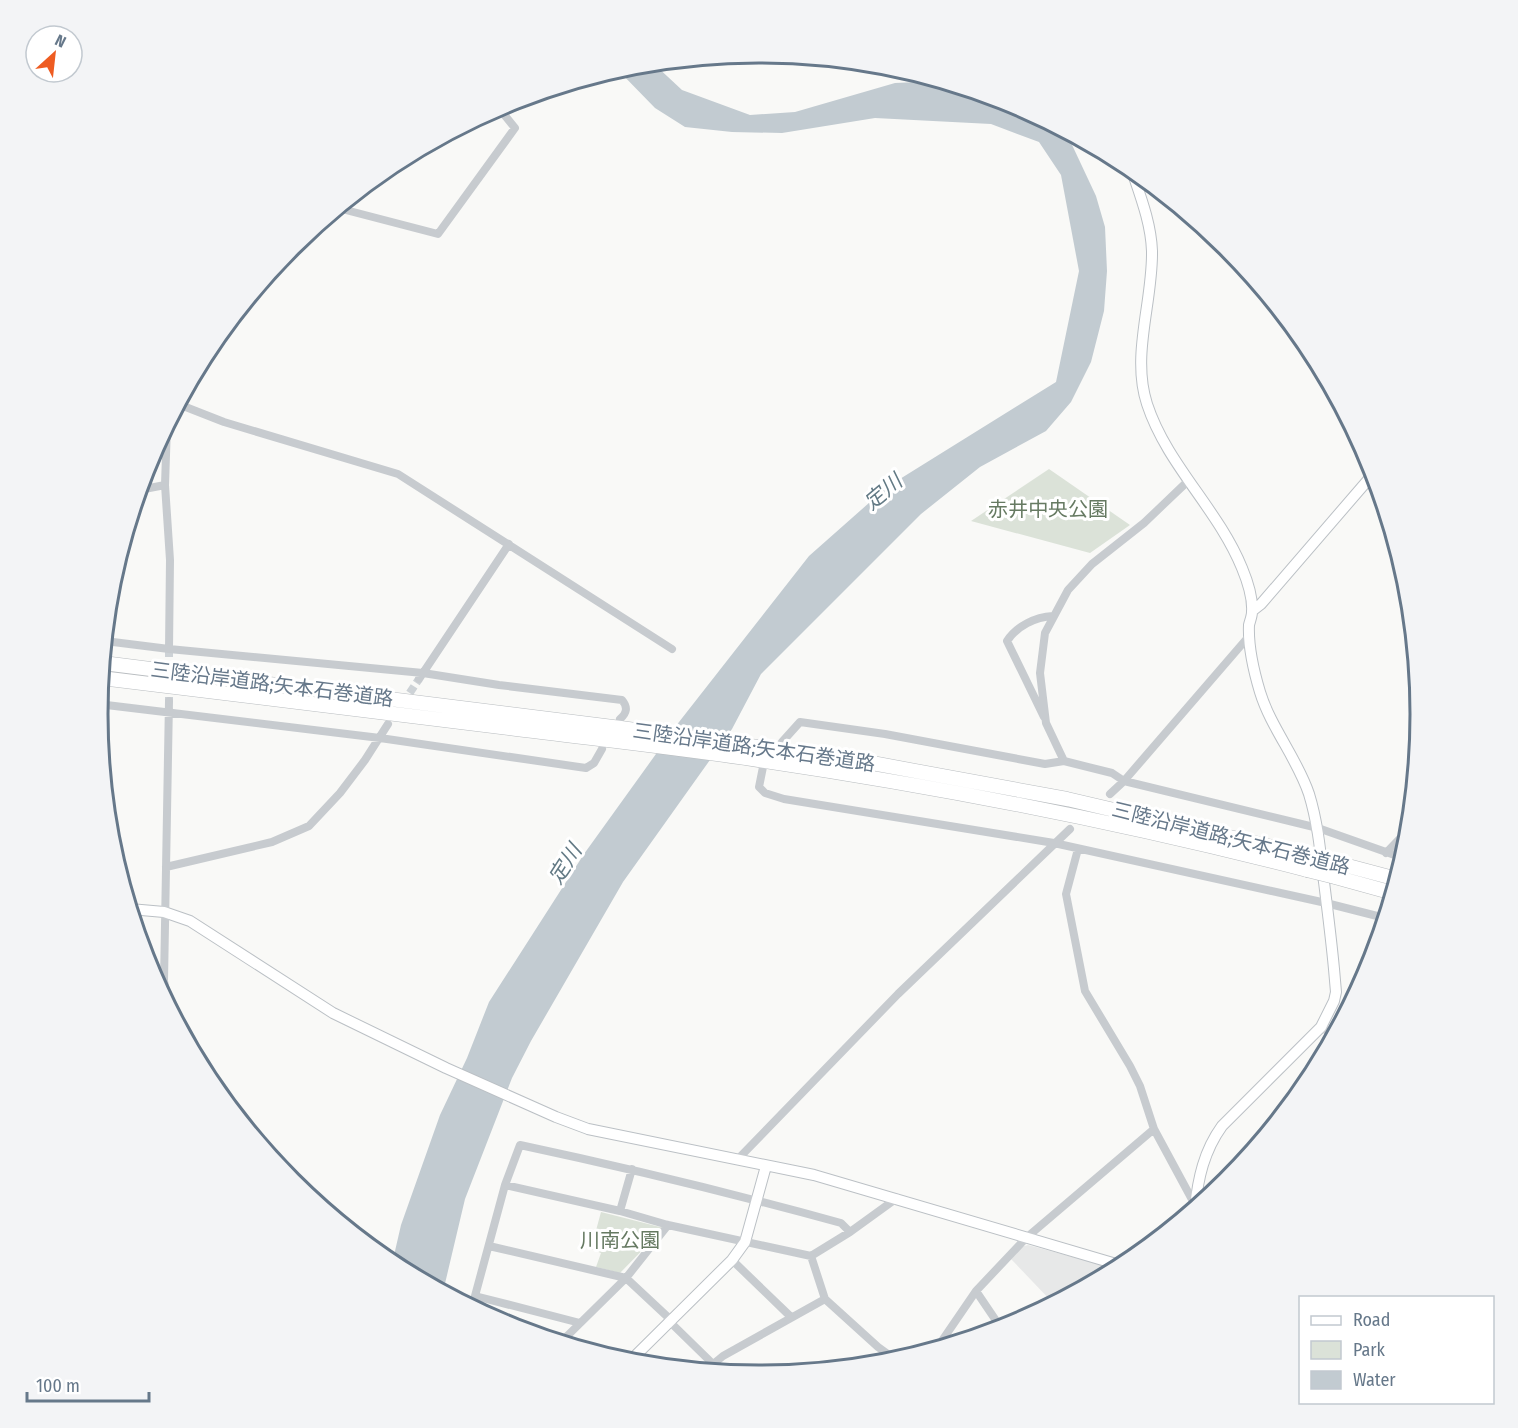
<svg xmlns="http://www.w3.org/2000/svg" width="1518" height="1428" font-family="'Fira Sans Condensed','Noto Sans JP',sans-serif">
<style>
.built{fill:#e7e8e8}
.green{fill:#dbe2d8}
.water{fill:#c2cbd1}
.lines{fill:none;stroke-linecap:round;stroke-linejoin:round}
.street-tunnel{stroke:#cdd2d6;stroke-width:8;stroke-dasharray:8 4;stroke-linecap:butt}
.secondary-casing{stroke:#bbc0c5;stroke-width:12}
.highway-casing{stroke:#b9bdc0;stroke-width:15}
.street{stroke:#c7cbcf;stroke-width:8}
.secondary{stroke:#fff;stroke-width:10}
.highway{stroke:#fff;stroke-width:14}
.highway-bridge-casing{stroke:#b9bdc0;stroke-width:15;stroke-linecap:butt}
.highway-bridge{stroke:#fff;stroke-width:14}
.labels{text-anchor:middle;stroke-width:6;stroke-linejoin:round;paint-order:stroke}
.park-label{font-size:20px;fill:#667a62;stroke:#fff}
.street-label{font-size:20px;fill:#66788a;stroke:#fff}
.water-label{font-size:21px;font-style:italic;fill:#637a85;stroke:#fff}
.rim{fill:none;stroke:#66788a;stroke-width:3}
</style>
<rect width="100%" height="100%" fill="#f9f9f7"/>
<path class="built" d="M1028,1245L1117,1269L1053,1303L1011,1259L1021,1247Z"/>
<path class="green" d="M1049,469L1130,525L1090,553L971,521Z
M601,1212L664,1228L620,1273L596,1267L601,1253L591,1249Z"/>
<path class="water" d="M653,63L682,90L750,115L795,112L895,83L940,81L1012,103L1066,132L1096,196L1105,227L1107,271L1104,311L1091,362L1071,402L1046,431L980,467L921,514L761,674L732,729L623,882L531,1041L512,1078L465,1199L443,1292L392,1264L401,1225L440,1115L467,1058L489,1002L584,854L679,722L809,556L887,487L1056,382L1079,271L1061,175L1039,142L991,124L875,118L782,133L732,132L685,127L655,108L617,69L630,65Z"/>
<g class="lines">
<path class="street-tunnel" d="M169,649V701
M403,703L419,679"/>
<defs>
<path id="secondary" d="M1131,168C1140,195 1151,223 1152,251C1153,301 1131,355 1147,404C1167,465 1218,509 1242,568C1247,580 1253,598 1252,612C1252,616 1250,621 1249,625C1248,646 1254,672 1260,692C1271,728 1297,758 1309,794C1317,820 1320,847 1323,874C1327,906 1331,937 1334,969L1336,992L1334,1001L1321,1027L1222,1126C1204,1151 1198,1178 1195,1208
M1252,611L1261,604L1374,473
M130,909L164,912L190,921L333,1013L446,1068L556,1117L588,1129L814,1175L1123,1266
M629,1362L732,1260L745,1242L766,1166"/>
<path id="highway" d="M103,663L621,728L872,763L1067,799L1306,855
M101,678C237,695 373,712 509,728C595,739 680,748 765,761C947,788 1128,824 1307,870
M1333,862L1397,879
M1335,877L1393,893"/>
</defs>
<use href="#secondary" class="secondary-casing"/>
<use href="#highway" class="highway-casing"/>
<path class="street" d="M338,208L438,234L515,128L498,107
M178,404L224,422L398,474L672,649
M167,425L165,485L170,560L169,649
M139,490L165,485
M105,641L169,649L423,673L499,685L622,700C628,707 627,713 620,719
M419,679L509,544
M169,701L164,981L170,1008
M98,704L380,738L586,768L594,763L602,749
M1044,717L1007,641C1017,626 1035,617 1053,616
M782,742L800,722L885,734L1045,764L1064,761L1112,773L1124,781L1318,828L1403,858
M1064,761L1046,723L1040,673L1045,633L1068,590L1092,564L1144,523L1188,481
M763,767L759,787L765,793L784,799L1054,843L1326,903L1385,918
M1110,794L1124,781L1250,635
M1078,849L1066,894L1085,991L1130,1066L1140,1086L1154,1129L1195,1205
M1386,853L1409,829
M166,867L272,842L309,826L340,793L365,760L388,724
M1321,1027L1334,1035
M737,1160L898,994L1070,829
M505,1185L620,1211L668,1225L811,1256L850,1232L897,1198
M620,1211L632,1169
M489,1246L626,1278L671,1320
M811,1256L825,1299L878,1347L896,1360
M732,1260L791,1317
M976,1291L1001,1328
M475,1296L580,1323
M472,1307L505,1185L520,1145C628,1168 735,1194 841,1223L850,1232
M670,1322L713,1364
M561,1342L626,1278L668,1225
M937,1348L976,1291L1026,1238L1154,1129
M706,1370L723,1356L825,1299"/>
<use href="#secondary" class="secondary"/>
<use href="#highway" class="highway"/>
<defs>
<path id="highway-bridge" d="M1306,855L1333,862
M1307,870L1335,877"/>
</defs>
<use href="#highway-bridge" class="highway-bridge-casing"/>
<use href="#highway-bridge" class="highway-bridge"/>
</g>
<g class="labels">
<g class="park-label">
<text x="1048" y="516">赤井中央公園</text>
<text x="620" y="1247">川南公園</text>
</g>
<g class="street-label">
<text transform="translate(272 684) rotate(7)" y="7">三陸沿岸道路;矢本石巻道路</text>
<text transform="translate(754 747) rotate(8)" y="7">三陸沿岸道路;矢本石巻道路</text>
<text transform="translate(1231 838) rotate(14)" y="7">三陸沿岸道路;矢本石巻道路</text>
</g>
<g class="water-label">
<text transform="translate(883 492) rotate(-40)" y="7">定川</text>
<text transform="translate(565 864) rotate(-57)" y="7">定川</text>
</g>
</g>
<path d="M0 0H1518V1428H0ZM108 714a651 651 0 1 1 1302 0a651 651 0 1 1-1302 0Z" fill="#f3f4f6" fill-rule="evenodd"/>
<path class="rim" d="M108 714a651 651 0 1 1 1302 0a651 651 0 1 1-1302 0Z"/>
<rect x="1299" y="1296" width="195" height="108" fill="#ffffff" stroke="#c2c9d0" stroke-width="1.5"/>
<rect x="1311" y="1316" width="30" height="9" fill="#ffffff" stroke="#c2c9d0" stroke-width="1.5"/>
<text x="1353" y="1326" font-size="18" fill="#66788a">Road</text>
<rect x="1311" y="1341" width="30" height="18" fill="#dbe2d8" stroke="#c2c9d0" stroke-width="1.5"/>
<text x="1353" y="1356" font-size="18" fill="#66788a">Park</text>
<rect x="1311" y="1371" width="30" height="18" fill="#c2cbd1" stroke="#c2c9d0" stroke-width="1.5"/>
<text x="1353" y="1386" font-size="18" fill="#66788a">Water</text>
<g transform="translate(54 54) rotate(27)"><circle r="28" fill="#ffffff" stroke="#c2c9d0" stroke-width="1.5"/>
<path d="M0-4.5L10 22L0 15L-10 22Z" fill="#ee5c22"/>
<text y="-9" font-size="16" font-weight="bold" text-anchor="middle" fill="#66788a">N</text>
</g>
<path d="M27 1392v9h122v-9" fill="none" stroke="#66788a" stroke-width="3"/>
<text x="36" y="1392" font-size="18" fill="#66788a" stroke="#ffffff" stroke-width="4.5" paint-order="stroke">100 m</text>
</svg>
